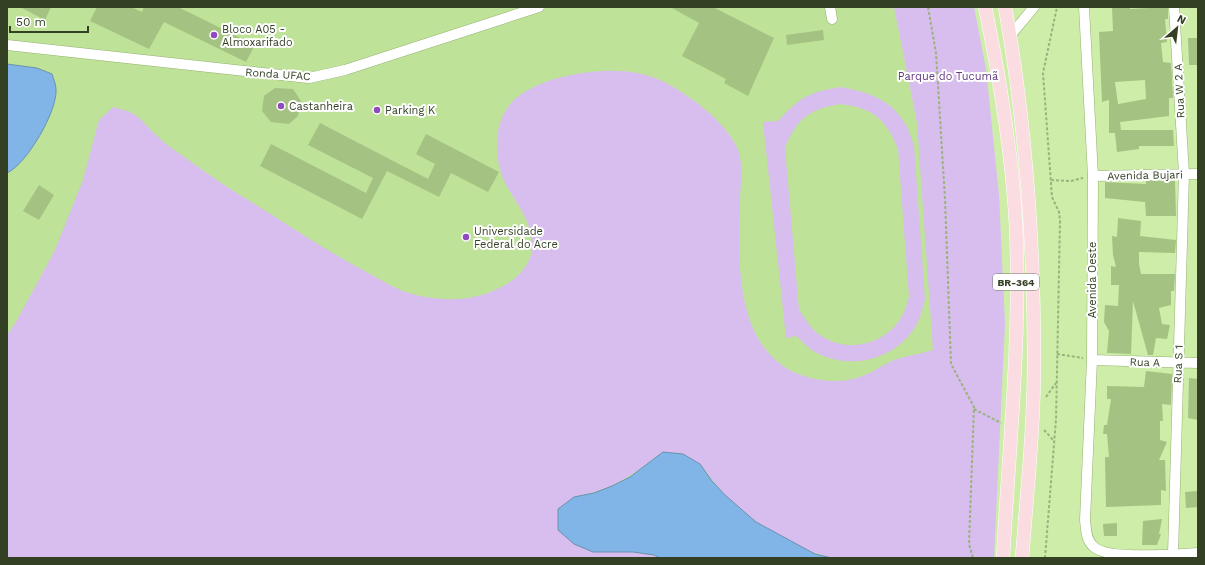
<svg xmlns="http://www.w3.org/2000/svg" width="1205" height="565" font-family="'Work Sans',sans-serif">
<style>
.built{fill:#bfe299}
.green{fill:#d8bdef;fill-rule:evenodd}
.water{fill:#81b5e8;stroke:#6a92ad}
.building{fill:#a4c281;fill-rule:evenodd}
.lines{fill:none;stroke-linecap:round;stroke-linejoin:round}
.minor-casing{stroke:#94b271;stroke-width:11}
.major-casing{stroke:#fff;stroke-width:14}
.path{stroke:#9ab37d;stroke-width:2;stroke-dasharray:3 2;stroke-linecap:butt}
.minor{stroke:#fff;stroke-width:10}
.major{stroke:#fbdce1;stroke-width:13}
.poi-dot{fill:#8e4abe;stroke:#fff;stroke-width:1.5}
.labels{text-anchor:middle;stroke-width:4;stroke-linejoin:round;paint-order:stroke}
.shield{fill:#fff;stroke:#707966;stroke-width:1}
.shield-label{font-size:10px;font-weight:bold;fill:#334024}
.poi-label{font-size:11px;fill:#334024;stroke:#fff;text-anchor:start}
.street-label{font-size:11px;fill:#334024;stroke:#fff}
.park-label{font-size:11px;fill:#623881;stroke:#fff}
</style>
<rect width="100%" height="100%" fill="#cdeda9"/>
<path class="built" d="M7,7H894L917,123L965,558H7Z"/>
<path class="green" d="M894,7H974L986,69L999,195L1005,323L994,558H832C792,549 752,522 723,493C718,488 702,465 698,463C687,458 674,456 663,452C632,475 613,490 574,497L593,552C615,552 640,549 660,558H7V335L16,322L55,250L83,180L99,120L113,107C119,109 126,110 132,113C141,118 148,128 156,135C165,144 176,151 187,159C222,185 260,207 297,231C321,246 345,261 370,274C383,281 397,290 412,294C438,301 470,302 495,290C512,283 531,268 532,248C534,220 512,200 502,176C494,153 494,121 512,102C522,91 545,81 558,78C591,70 630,66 662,81C687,93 728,123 738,150C744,167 740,185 740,202C738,255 735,333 783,366C802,379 831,384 853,379C868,376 880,366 894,360C906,356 920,354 933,350L917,123Z
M841,87C867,92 889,98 904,122C909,129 911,138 914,145L925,299C923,306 921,315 918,322C899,359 851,372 815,352C808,348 802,341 796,336L786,338L763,122L778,121C800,97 809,92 841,87ZM841,104C874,109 885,118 898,149L909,297C907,302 906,309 903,314C889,343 850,354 823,337C812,331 806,320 799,310L785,148C797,118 809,109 841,104Z"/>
<path class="water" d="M7,64L37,68L52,74C53,78 56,84 56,89C58,110 27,164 7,173Z
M663,452L683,454L700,464L712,481L725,495L756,522L815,554L832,558H660L654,555L633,552H593L574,544L558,530V509L574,497L594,493L612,486L630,477Z"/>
<path class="building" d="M20,7H51L45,20Z
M97,7H131L142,12L144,7H178L255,45L246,62L164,22L149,49L90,21Z
M670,7H713L774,38L748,96L724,83L726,79L682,56L699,23Z
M1130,7V9L1168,7V19H1165L1167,42L1161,43L1163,62L1171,63L1173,98H1169V116L1120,122L1121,130H1173L1174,146H1139V149L1117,152L1115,133H1109V100L1102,102L1099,32L1113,31L1112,8ZM1145,80L1146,99L1118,104L1115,82Z
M823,30L824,40L787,45L786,35Z
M1188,38H1198V65H1189Z
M275,88L293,89L301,101L298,116L289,124L271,122L262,111L264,96Z
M320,123L428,179L435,164L416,154L426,134L499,172L488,192L451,173L439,197L387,171L362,219L260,166L271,144L366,193L373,178L308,145Z
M1146,181H1175L1176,216H1146L1145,202L1105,198V182L1146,184Z
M39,185L54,195L39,220L23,211Z
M1118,218L1141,221L1140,236L1176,240L1175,253L1139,252V264L1141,274H1175L1174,291H1171V305L1159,308L1162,324L1170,325L1167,339L1156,338L1153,355H1148L1133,301L1131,354L1107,353L1109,331L1104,322L1105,305L1118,306L1119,285H1111V266L1116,267L1113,255L1112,236L1117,237Z
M1146,371L1172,374L1171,405L1162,404L1163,421H1160V440L1167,442L1159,460H1165L1166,491L1161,490V505L1106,507L1105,457H1109L1107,434H1103L1104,425H1107L1111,399H1107V386L1144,387Z
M1189,378L1198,379V420L1188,418Z
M1198,491V507L1186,508L1185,492Z
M1162,519L1159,534H1161L1157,545H1142L1143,521Z
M1117,523V536H1104L1103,524Z"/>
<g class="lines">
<defs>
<path id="minor" d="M830,7L832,19
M1084,7L1093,176L1092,360L1085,520C1086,529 1086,540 1093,546C1106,561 1177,554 1198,553
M1010,36L1034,7
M7,45L309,78L345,70L539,7
M1093,176L1198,174
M1092,360L1198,363
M1173,554L1184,174L1174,7"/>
<path id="major" d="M985,7C1000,79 1012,152 1016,226C1021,337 1009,447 1003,558
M1005,7C1026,124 1034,243 1034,362C1034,427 1027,493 1022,558"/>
</defs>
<use href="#minor" class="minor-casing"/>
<use href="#major" class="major-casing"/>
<path class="path" d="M928,7L936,53L945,199L951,364L974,407L969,544L973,558
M1051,180L1071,181L1083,178
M1057,354L1083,358
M1046,397L1056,383
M974,409L1001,423
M1044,430L1054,441
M1045,558L1056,419L1060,221L1059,212L1052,197L1043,73L1057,7"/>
<use href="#minor" class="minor"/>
<use href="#major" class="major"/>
</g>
<g class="poi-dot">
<circle cx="214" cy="35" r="4"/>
<circle cx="281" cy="106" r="4"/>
<circle cx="377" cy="110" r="4"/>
<circle cx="466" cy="237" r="4"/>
</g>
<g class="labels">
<rect class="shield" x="993" y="274" width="46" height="16" rx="3"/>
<g class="shield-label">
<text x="1016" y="286">BR-364</text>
</g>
<g class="poi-label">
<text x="222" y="33">Bloco A05 -<tspan x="222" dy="13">Almoxarifado</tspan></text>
<text x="289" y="110">Castanheira</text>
<text x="385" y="114">Parking K</text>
<text x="474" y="235">Universidade<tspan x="474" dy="13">Federal do Acre</tspan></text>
</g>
<g class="street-label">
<text transform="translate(278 74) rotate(4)" y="4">Ronda UFAC</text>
<text transform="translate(1179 91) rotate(-93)" y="4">Rua W 2 A</text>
<text transform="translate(1145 175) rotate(-1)" y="4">Avenida Bujari</text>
<text transform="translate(1092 280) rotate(-90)" y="4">Avenida Oeste</text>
<text transform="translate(1145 362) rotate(2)" y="4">Rua A</text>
<text transform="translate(1178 364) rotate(-88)" y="4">Rua S 1</text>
</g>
<g class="park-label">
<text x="948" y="80">Parque do Tucumã</text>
</g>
</g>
<rect width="1205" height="565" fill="none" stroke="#334024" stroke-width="16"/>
<g transform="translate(1177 28) rotate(28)" stroke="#ffffff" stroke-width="3" paint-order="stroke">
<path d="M0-3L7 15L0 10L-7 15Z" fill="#334024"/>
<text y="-6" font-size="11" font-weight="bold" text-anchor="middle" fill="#334024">N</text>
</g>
<path d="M10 26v6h78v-6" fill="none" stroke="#334024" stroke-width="2"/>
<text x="16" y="26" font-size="12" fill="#334024" stroke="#ffffff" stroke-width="3" paint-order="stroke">50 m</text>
</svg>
